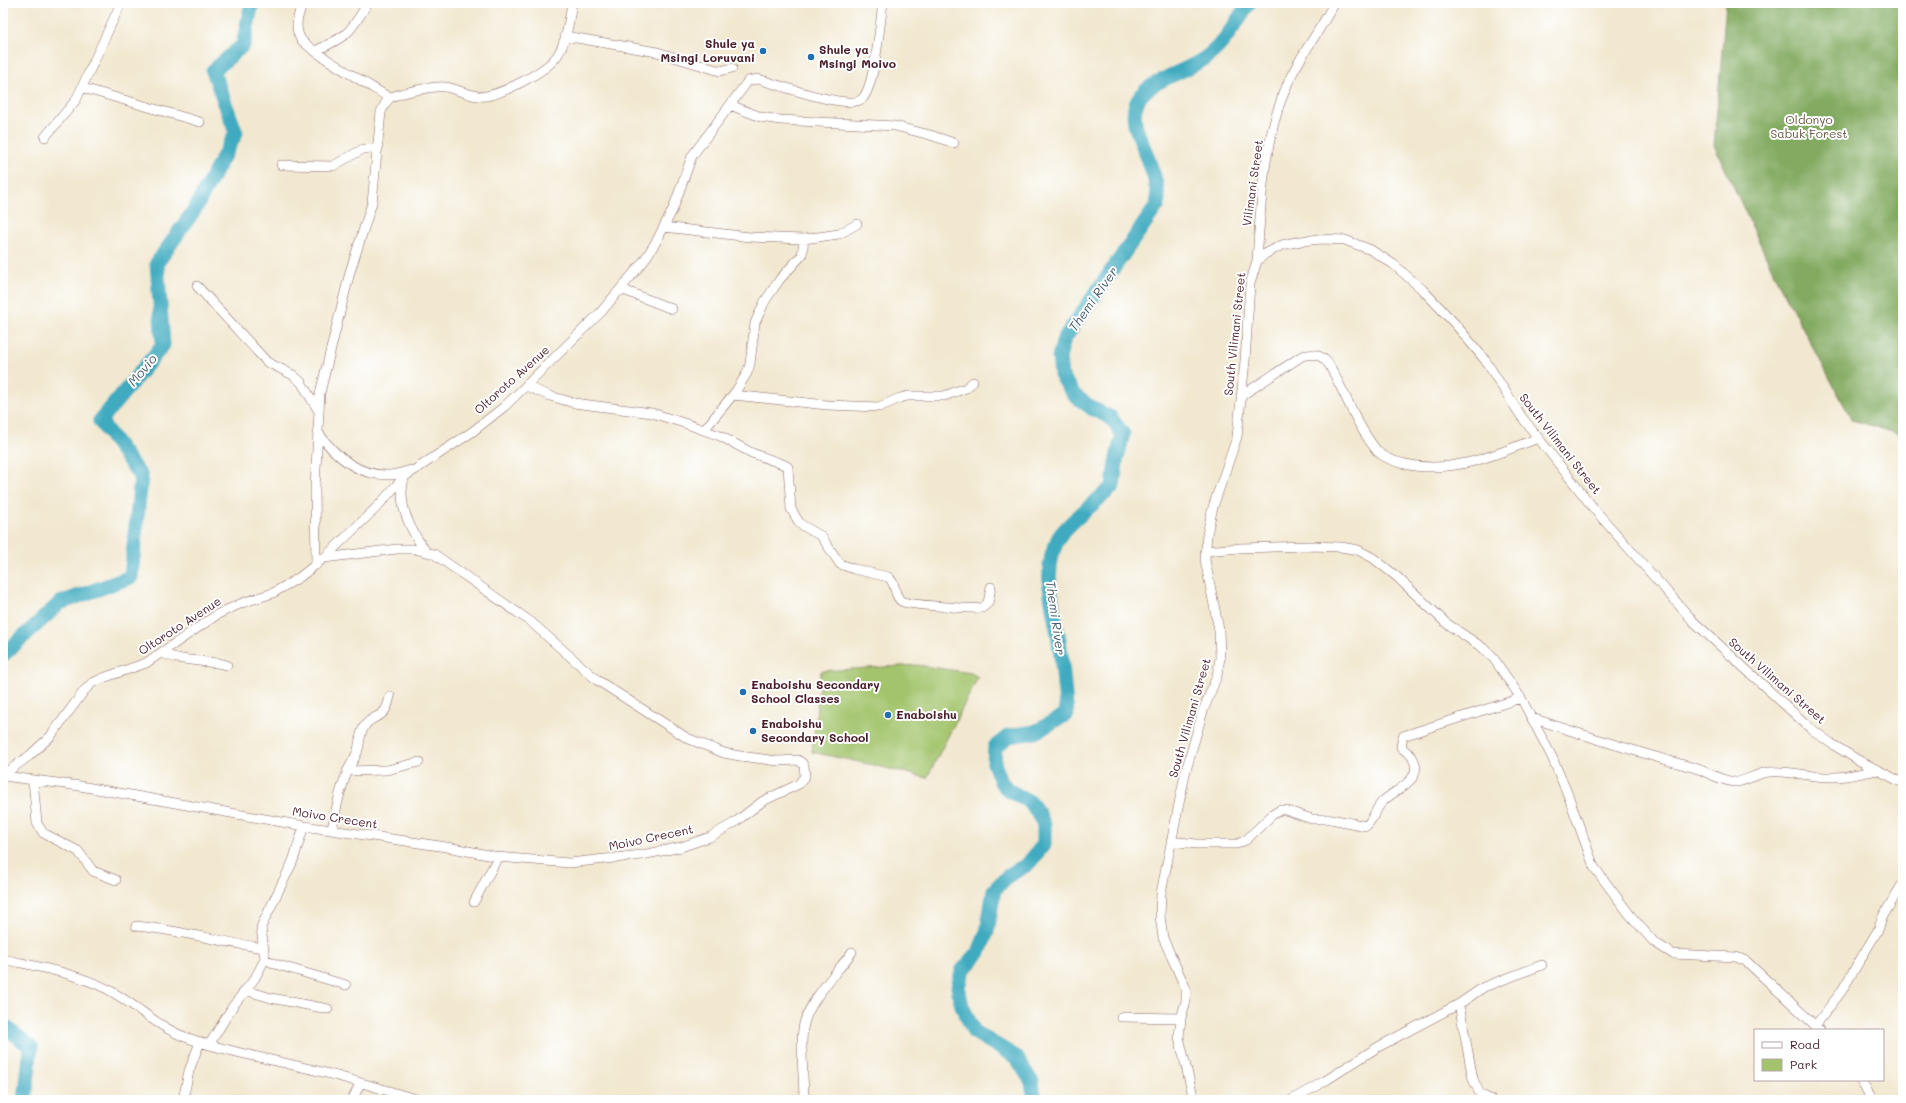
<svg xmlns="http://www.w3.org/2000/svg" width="1906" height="1103" font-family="Mali,sans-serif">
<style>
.green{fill:#a3c46c;stroke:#76724c}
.forest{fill:#82aa60;stroke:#666446}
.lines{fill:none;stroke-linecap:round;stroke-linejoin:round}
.river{stroke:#41abc0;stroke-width:15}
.street-casing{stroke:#856565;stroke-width:10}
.street{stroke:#fff;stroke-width:9}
.poi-dot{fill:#1f6fb2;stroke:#fff;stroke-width:1.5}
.labels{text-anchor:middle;stroke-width:4;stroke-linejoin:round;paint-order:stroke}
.poi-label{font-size:12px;font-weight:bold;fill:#4a1f2b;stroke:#fff;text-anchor:start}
.park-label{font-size:12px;fill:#695942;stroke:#fff}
.street-label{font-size:12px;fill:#4a1f2b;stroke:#fff}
.water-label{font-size:13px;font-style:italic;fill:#465e6e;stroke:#fff}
</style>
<rect width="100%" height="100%" fill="#fff"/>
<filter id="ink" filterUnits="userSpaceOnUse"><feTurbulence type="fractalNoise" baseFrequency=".025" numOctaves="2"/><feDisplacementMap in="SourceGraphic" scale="8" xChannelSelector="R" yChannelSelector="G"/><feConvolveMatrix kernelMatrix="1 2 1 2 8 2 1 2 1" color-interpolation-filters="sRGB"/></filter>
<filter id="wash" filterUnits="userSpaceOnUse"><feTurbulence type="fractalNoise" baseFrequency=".012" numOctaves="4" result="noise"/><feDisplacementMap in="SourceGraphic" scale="16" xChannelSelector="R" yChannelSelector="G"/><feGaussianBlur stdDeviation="0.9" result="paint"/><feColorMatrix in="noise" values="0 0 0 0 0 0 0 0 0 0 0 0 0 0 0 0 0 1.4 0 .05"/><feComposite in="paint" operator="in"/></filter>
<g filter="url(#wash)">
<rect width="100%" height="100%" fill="#f2e8d0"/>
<path class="green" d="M917,665L971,673L978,677L927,778L878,766L812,752L821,671Z"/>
<path class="forest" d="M1726,3H1903V435L1852,420L1777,280L1714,145Z"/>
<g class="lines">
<path class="river" d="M3,655L60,603L131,577L141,477L100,421L163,345L157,263L195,209L236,133L213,71L243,45L252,3
M3,1025L31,1047L25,1100
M1035,1100L1032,1082L1016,1057L974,1032L962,1006L958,987L962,971L979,952L987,932L994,890L1009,875L1028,864L1044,844V825L1039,814L1030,802L1008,790L1001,782L994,763L995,747L1009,736L1035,732L1067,714C1064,690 1063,665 1059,641C1054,607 1041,572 1058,539C1064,526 1100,499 1113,486L1116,462L1123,434L1110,417L1093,409L1074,395L1061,375L1059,357L1064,339L1158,204C1158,182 1151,167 1143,146C1141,139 1136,131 1135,123C1127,81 1182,77 1208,56C1227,41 1236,21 1249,3"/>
</g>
</g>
<g filter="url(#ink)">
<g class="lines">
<defs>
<path id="street" d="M303,3C298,15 294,26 300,38C307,50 374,88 390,98
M565,36L657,52L720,71L732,68
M315,51C345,37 349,35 366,6
M83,88L200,122
M730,105L761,117L780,120L895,126L930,135L954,143
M45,137L76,100L121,3
M281,165L333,166L363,149H378
M664,227L750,237L804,239L839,234L857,224
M1257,261C1261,202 1263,141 1287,85C1299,56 1320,32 1334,3
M197,286L267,362L293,375L301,382L318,410
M621,289L672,309
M526,386L550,396L574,403L652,413L687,424L720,436L752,453L785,465L788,467L791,509L800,524L821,536L840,564L854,569L888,577C897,583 893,595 901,601C907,605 972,609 982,608L988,603L991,587
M733,395L827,405L879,407L900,398L908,396H944L966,388L973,382
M1241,396L1302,356C1313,353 1320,354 1328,363C1345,392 1356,425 1377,451C1384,458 1396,462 1405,464C1451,475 1495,455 1538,438
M704,430L736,391L747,373L750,364L755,323L759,314L765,301L780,279L802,255L804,239
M317,431C334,455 358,476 389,475C396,475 404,472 411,470
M404,478C397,504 410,530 425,550
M1205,551L1240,548L1309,546L1341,547L1358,550L1373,558L1396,576L1446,623L1483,648L1494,659L1521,698L1552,757L1568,795L1594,867L1630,915L1654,942L1673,954L1736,957L1746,961L1820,1030
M316,565L315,487L320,393L350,272L372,203L381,112C383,107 385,103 389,99C395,93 435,86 445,87C459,89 472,98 486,96C504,93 547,71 557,56C567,41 569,20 572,3
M163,653C179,662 207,660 227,665
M1532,718C1586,736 1640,753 1695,768C1708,772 1721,781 1735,782C1742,783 1757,773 1769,772C1790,770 1809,777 1829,777C1846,778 1862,773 1877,770
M347,771L387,770L419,762
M3,775L29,756L50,737L84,691L92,683L103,678L146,663L218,614L242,603L273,593L300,577L324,558L377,507L404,477L472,432L505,406L601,312L643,262L656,242L673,209L692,156L748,81L758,79C776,84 852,112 863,98C875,84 880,24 883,3
M3,776L80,786L304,826L453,848L498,857L569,863L642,855L681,847L710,837L734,823L763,801L799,784L805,776L804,766L802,763L798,760L778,761L740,756L724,753L687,738L597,680L531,622L434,554L414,549H397L324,558
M33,780L37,823L43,833L78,851L93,871L116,880
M332,829C336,810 339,791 347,773C349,766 354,760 357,753C360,745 359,735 364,727C374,711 385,723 390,696
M1171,841L1196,844H1237L1246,840L1272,815L1280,810H1285L1312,819H1331L1366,826C1373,820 1376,808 1383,801C1396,789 1426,779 1412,757C1410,753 1404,751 1401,747L1403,736L1521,698
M474,902L498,857
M136,926C179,930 221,942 264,948
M3,959C38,967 75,973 107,989C134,1003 156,1026 185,1037C226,1052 271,1059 314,1070C348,1078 384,1090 419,1100
M265,959L275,964L346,985
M245,990L271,998L328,1009
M1459,1004L1473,1079L1480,1094L1491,1100
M1121,1017L1181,1018
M1815,1026L1841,992L1878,930L1883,916L1903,883
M209,1045L233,1006L255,978L265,959L261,927L293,861L304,826
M1860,1080L1873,1100
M183,1100L189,1071L200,1042
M352,1100L360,1084
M804,1100C804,1077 800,1052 803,1029C806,1003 837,973 852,952
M1194,1100L1179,1037L1181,1018L1186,1001V989L1163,938L1160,916L1161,893L1185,774L1203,711L1217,676L1220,658L1219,630L1205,560L1207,534L1213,507L1237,437L1245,361L1250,284L1257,261L1265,254L1282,245L1301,241L1321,239L1345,240L1371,250L1393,264L1423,290L1456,325L1485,360L1521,416L1595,510L1693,621L1810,728L1832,744L1858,760L1903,783
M1291,1100L1325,1081L1378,1047L1459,1004L1484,987L1542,965"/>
</defs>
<use href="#street" class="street-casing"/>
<use href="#street" class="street"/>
</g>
</g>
<g class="poi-dot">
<circle cx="763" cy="51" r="4"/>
<circle cx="811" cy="57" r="4"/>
<circle cx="743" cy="692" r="4"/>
<circle cx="888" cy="715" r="4"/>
<circle cx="753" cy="731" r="4"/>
</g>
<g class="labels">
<g class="poi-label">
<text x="755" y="48" text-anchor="end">Shule ya<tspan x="755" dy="14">Msingi Loruvani</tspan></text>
<text x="819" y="54">Shule ya<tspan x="819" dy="14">Msingi Moivo</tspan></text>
<text x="751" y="689">Enaboishu Secondary<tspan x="751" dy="14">School Classes</tspan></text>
<text x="896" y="719">Enaboishu</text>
<text x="761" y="728">Enaboishu<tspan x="761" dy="14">Secondary School</tspan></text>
</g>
<g class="park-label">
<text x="1809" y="124">Oldonyo<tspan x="1809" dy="14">Sabuk Forest</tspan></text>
</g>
<g class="street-label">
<text transform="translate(1253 183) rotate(-82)" y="4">Vilimani Street</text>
<text transform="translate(1235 334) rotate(-84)" y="4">South Vilimani Street</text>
<text transform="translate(512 380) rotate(-42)" y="4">Oltoroto Avenue</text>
<text transform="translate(1560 444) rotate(52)" y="4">South Vilimani Street</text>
<text transform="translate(180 626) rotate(-33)" y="4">Oltoroto Avenue</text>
<text transform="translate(1777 681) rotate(41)" y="4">South Vilimani Street</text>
<text transform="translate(1190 718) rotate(-74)" y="4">South Vilimani Street</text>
<text transform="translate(335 818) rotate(9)" y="4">Moivo Crecent</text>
<text transform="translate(651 838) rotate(-12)" y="4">Moivo Crecent</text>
</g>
<g class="water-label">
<text transform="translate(1093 299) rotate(-55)" y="5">Themi River</text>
<text transform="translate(142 370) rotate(-50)" y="5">Movio</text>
<text transform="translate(1056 618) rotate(82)" y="5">Themi River</text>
</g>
</g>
<rect width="1906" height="1103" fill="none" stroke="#fff" stroke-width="16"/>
<rect x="1754" y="1029" width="130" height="52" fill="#ffffff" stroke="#b7a5aa"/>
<rect x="1762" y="1042" width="20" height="6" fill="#ffffff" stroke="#b7a5aa"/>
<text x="1790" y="1049" font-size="12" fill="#4a1f2b">Road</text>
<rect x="1762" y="1059" width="20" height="12" fill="#a3c46c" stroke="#b7a5aa"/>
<text x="1790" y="1069" font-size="12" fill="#4a1f2b">Park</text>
</svg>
